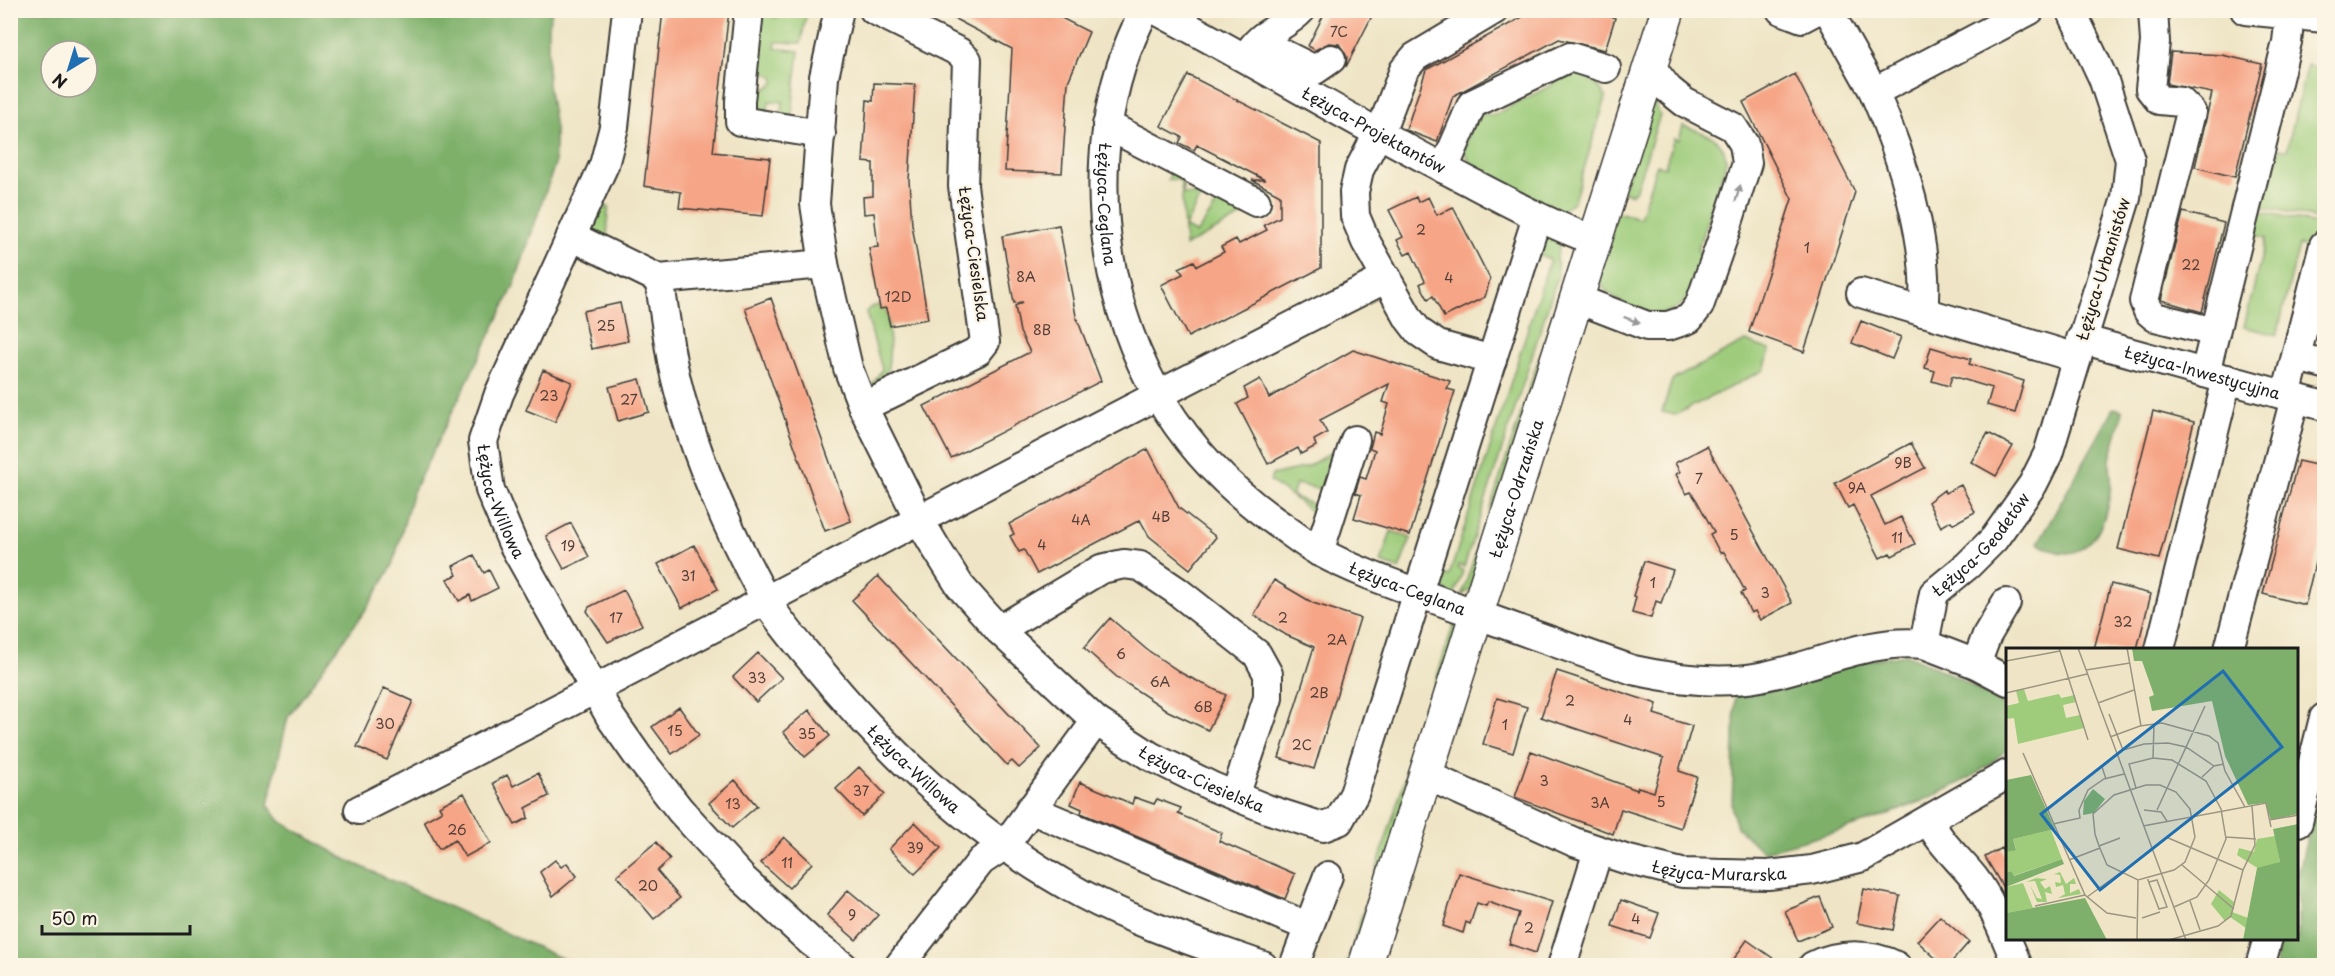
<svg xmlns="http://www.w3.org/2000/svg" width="2335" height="976" font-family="'Playpen Sans',sans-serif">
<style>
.green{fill:#9ecc7b;stroke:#5d744c;stroke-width:1.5;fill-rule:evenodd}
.forest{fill:#7eb06b;stroke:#4d6644;stroke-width:1.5;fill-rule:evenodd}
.building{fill:#f6a687}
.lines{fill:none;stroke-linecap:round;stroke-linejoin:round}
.minor-casing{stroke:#3c3a36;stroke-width:32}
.major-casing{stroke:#3c3a36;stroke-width:36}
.minor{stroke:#fff;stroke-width:28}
.major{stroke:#fff;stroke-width:33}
.oneway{fill:#999}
.labels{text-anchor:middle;stroke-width:4.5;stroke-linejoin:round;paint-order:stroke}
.number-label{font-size:14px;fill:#523e37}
.street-label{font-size:16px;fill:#1c1c1c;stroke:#fcf5e5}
.inset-road{fill:none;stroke:#9b9582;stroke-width:1.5}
.view{fill:#1f6fb2;fill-opacity:0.15;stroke:#1f6fb2;stroke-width:3}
.inset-edge{fill:none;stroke:#1c1c1c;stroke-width:3}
</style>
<rect width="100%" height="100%" fill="#fcf5e5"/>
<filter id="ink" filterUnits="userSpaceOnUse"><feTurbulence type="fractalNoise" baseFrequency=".0167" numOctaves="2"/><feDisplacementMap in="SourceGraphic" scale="12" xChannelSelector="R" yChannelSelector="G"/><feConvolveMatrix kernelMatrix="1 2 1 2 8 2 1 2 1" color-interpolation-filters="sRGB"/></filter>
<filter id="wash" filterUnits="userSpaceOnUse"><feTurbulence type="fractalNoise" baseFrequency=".008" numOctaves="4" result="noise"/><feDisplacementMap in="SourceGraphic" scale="24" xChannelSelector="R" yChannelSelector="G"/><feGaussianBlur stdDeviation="1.35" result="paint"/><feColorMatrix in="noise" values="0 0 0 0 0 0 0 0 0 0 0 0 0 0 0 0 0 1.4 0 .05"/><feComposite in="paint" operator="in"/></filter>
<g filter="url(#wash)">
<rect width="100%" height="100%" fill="#efe5c6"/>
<path class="green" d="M759,11H766L775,18L784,11H807L801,43L776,42L775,48L799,51L791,121H781L783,102L769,101L767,118L752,112ZM765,72L774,78V83L767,88H762L757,81L760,74Z
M2307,65L2324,69V145L2321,159L2324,160V206L2321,220L2258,205L2273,148L2287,150Z
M1562,70C1582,74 1596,79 1606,97L1574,201L1561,211L1473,167L1464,152L1475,113L1494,115L1552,85Z
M1658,97L1655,105L1660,115L1635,192L1630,194L1622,191L1652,101Z
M1683,126C1703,132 1726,137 1726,162L1697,251L1703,253C1698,268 1695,288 1685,301C1662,328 1612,306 1599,280L1616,212L1640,218L1657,164L1665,167L1674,138L1679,140Z
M1171,171L1183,180V194L1194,195V191H1200V197L1185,227L1196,234L1222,197L1250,212L1185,246L1181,180H1168Z
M609,207C605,220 610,228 606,242C590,231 590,228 598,210Z
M2257,210L2320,225L2314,248L2299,245L2277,335L2244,327L2266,238L2251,234Z
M1552,236L1561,239L1557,256L1558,275L1464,567L1459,565L1458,568L1463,571L1454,596L1433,583L1436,572L1449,576L1550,259L1536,254L1545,237Z
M1572,244L1576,247L1470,590L1462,595L1568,268Z
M879,305L880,309L886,308C890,327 894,375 878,389L872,386L882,369L866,312L871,307Z
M1745,341L1770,350L1764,370L1675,415L1662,412L1672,380Z
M1340,447L1328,487L1319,489L1296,484L1292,496L1314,505L1322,519L1270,481L1272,475L1307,467Z
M1391,531L1411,538L1399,569L1381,563Z
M1454,623L1459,632L1355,965L1346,966Z"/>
<path class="forest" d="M10,11H552L548,26V84L555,128V164L513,288L412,494L393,565L367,608L288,717L268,805L280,821L347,860L576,965H11ZM51,51H87V87H51Z
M2114,408L2122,410C2120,431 2114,441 2110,460C2109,467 2112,475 2111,483C2108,525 2086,574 2038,543Z
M1906,654L1959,678L2008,708V749C1996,758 1984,770 1971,777C1906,813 1835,833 1763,852L1737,827L1732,811L1735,696L1844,664Z
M2324,769V965L2275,966L2281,939L2298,938V875Z"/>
<g id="blocks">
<path class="building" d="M663,10H729L713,152L770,158L763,216L679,208L681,192L644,186Z
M938,10H1046L1089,32L1068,82L1062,173L1005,171L1012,49Z
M1326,10H1375L1346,67L1347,57L1339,44L1329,43L1315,50L1308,46Z
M1535,10H1592L1615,18L1605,50L1559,39L1453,96L1437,142L1406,130L1426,70Z
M2171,52L2222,55L2262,64L2235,177L2195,167L2212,93L2167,84Z
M1795,74L1855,192L1804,352L1749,332L1792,199L1743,102Z
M1188,75L1321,143V268L1188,337L1161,285L1183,274L1179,268L1194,261L1197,266L1224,252L1221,247L1236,239L1239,244L1267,230L1264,225L1280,217V195L1252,180H1265L1197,145L1194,150L1179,143L1182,137L1161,126Z
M874,83L915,85L909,180L912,225L928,319L890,326L886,308L880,309L869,248L878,247L874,213L864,214L863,197L873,196V163L863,162L867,100L873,101Z
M1416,197L1418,202L1428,197L1437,215L1453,207L1490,279L1485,297L1444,317L1433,296L1428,299L1420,284L1425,281L1411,252L1405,255L1397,240L1403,237L1389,210Z
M2183,212L2224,223L2202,312L2161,300Z
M1059,225L1076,316L1101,381L951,458L924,406L1030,352L1020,332L1015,306L1023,302L1014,303L1002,236Z
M771,298L851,521L825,531L745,308Z
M620,303L628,341L591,349L583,311Z
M1861,321L1901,337L1892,359L1852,343Z
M1931,347L1971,359L1969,364L2024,381L2015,413L1987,405L1992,388L1952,376L1949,386L1932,381L1935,371L1925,368Z
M1353,350L1450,381L1447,389L1455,391L1410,535L1354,518L1361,495L1355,493L1360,477L1366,479L1375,450L1370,448L1374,432L1380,434L1389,404L1383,402L1389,384L1320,420L1327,433L1314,440L1316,446L1301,454L1298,448L1268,464L1237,404L1248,398L1244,388L1260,379L1269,398Z
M543,370L572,382L555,422L526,410Z
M640,379L649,412L618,421L609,387Z
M2153,411L2194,422L2159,559L2118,549Z
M1988,433L2013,446L1996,476L1971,462Z
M1911,443L1925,468L1871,496L1885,525L1901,517L1915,544L1892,556L1890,553L1880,558L1853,505L1848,508L1835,483Z
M1707,446L1792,603L1760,620L1755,611L1751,613L1741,593L1745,591L1724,552L1720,553L1710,534L1714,532L1697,501L1691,492L1686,494L1676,474L1680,472L1675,463Z
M1148,449L1179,508L1216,537L1190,569L1149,536L1140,520L1037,574L1024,550L1019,552L1010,536L1014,534L1009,524Z
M2298,461L2325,467V521L2305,605L2263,594Z
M1961,485L1975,512L1953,524L1951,521L1941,527L1928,502L1944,490L1945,493Z
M571,523L589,557L564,569L546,536Z
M694,545L718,589L682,608L658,564Z
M474,555L484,573L489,570L498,588L472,601L470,595L459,601L447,579L457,575L453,566Z
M1644,561L1673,570L1661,603L1656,601L1651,618L1632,613L1636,597L1633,596Z
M878,576L1041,748L1019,768L1012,761L1007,765L852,600Z
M1274,580L1313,603L1360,618L1314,769L1279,758L1314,647L1286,635L1254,615Z
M2111,584L2151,594L2137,649H2094Z
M624,590L642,625L608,642L587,611L589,607Z
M1110,618L1146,649L1183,674L1226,695L1208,730L1168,711L1118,678L1084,648Z
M758,653L782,678L756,702L733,677Z
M1557,671L1657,704L1654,714L1692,726L1679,771L1697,777L1681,828L1621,809L1613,834L1515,797L1531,751L1637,790L1638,787L1654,792L1664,758L1541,717Z
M384,688L413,701L387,760L357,747Z
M1497,698L1527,707L1513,753L1483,744Z
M679,707L699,735L672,754L652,727Z
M809,710L830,736L805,757L783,732Z
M859,767L885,794L862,816L836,789Z
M538,773L549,796L526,808L528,818L515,825L493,783L507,775L513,786Z
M735,780L757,806L732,828L709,803Z
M1080,782L1132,804L1134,797L1154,804L1157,799L1181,808L1178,814L1222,833L1219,841L1295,874L1285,899L1081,813L1082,809L1071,804Z
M464,793L491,843L465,857L455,840L439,849L424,821L442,811L439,806Z
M915,822L941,848L915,874L889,849Z
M784,837L812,863L789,888L761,863Z
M656,842L670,859L657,871L680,898L654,919L617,875Z
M2001,848L2008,860V896L1985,857Z
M555,860L561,867L567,863L577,876L553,896L540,872Z
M1459,873L1552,902L1536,953L1509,944L1519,913L1488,902L1486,906L1477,903L1470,924L1466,922L1463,933L1443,926Z
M1864,889L1900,896L1893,930L1857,923Z
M848,890L878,915L856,940L827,915Z
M1820,897L1832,927L1798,941L1785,911Z
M1621,900L1659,913L1650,938L1612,926Z
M1940,916L1969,942L1948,966H1944L1917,941Z
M1747,940L1784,966H1729Z"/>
</g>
</g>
<g filter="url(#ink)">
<use href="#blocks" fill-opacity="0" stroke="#3c3a36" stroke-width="1.5"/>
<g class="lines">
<defs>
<g id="minor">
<path id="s1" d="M627,10L614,127L604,165L499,394L483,441L490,490L513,544L611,718L637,755L680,810L743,879L810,941L843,966"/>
<path d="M749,10L740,101V121L821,134"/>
<path id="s2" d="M839,10L824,77L815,204L824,264L848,368L863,407L920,521L936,548L960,586L999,630L1096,721L1150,756L1213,787L1267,809L1323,827L1339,821L1354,794L1537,217"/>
<path id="s3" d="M1145,10C1105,85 1096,172 1109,255C1128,369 1185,459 1280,525C1293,534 1306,545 1320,552C1351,569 1385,581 1418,593C1490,619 1561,645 1633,670C1674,679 1718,685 1760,677C1815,667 1867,638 1924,644L1934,593L1968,565L1994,539L2033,484L2048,454L2077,358L1861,293"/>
<path id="s4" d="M1156,10C1261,65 1362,127 1468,181C1510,203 1551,225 1596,241"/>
<path d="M1781,10L1802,18L1817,10"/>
<path d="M1828,10L1874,92L2030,10"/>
<path d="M2071,10L2103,78L2130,160L2126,198L2077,358"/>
<path d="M2153,10L2155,42L2150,89L2159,100L2181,102L2191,112L2144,301L2148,311L2155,317L2215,332"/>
<path d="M2245,10L2324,18"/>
<path d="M1263,37L1275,50L1315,70L1331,59"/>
<path d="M1251,50C1263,31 1286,27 1301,10"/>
<path d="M1874,92C1901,153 1931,245 1923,312"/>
<path d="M1107,125L1256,202"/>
<path d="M1444,169L1472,104L1570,57L1606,68"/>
<path d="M571,236L659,279L824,264"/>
<path id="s5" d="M659,279C664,307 667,334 672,361C688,442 725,524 764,597C777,620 797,642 814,663C888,754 978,838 1082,894C1140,925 1201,944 1263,966"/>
<path d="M1577,299L1647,326H1668L1689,319L1699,306L1726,229L1747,163L1744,144L1733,127L1684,102L1668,89L1650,66"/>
<path id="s6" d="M2081,339L2324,406"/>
<path d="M2297,357L2324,364"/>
<path d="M1492,360L1438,345L1419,332L1409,319L1366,242L1355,216L1354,192L1359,170L1385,120L1404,70L1415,57L1494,10"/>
<path d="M2205,373L2287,42L2290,15"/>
<path d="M2286,396L2324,245"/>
<path d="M863,407L978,351L985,342L963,186L967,60L959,52L874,10"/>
<path d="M1319,552L1355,440"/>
<path d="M999,630L1101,569L1124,564L1140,566L1177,591L1257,654L1268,674V698L1235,796"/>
<path d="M1924,644L1976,664L2008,681"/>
<path d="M2160,649L2227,379"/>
<path d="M2229,649L2295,398"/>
<path d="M1976,664L1987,635L2006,603"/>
<path id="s7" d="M1426,775L1574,842L1625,859L1682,873L1768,875L1812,870L1863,857L2008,774"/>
<path d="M1030,809L1309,927"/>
<path d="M359,810C704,637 1042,451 1387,278"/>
<path d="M1929,820C1939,843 1958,858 1974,878C1993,903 2005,937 2018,966"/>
<path d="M2298,822L2324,718"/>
<path d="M899,966L981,861L1005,845L1096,721"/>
<path d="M1294,966L1328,876"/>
<path d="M1562,966L1598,851"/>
<path d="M1813,966C1838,953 1871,953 1896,966"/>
<path d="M2260,966L2268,938"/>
</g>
<g id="major">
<path id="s8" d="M1365,966L1668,10"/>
</g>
</defs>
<use href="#minor" class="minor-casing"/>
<use href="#major" class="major-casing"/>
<use href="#minor" class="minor"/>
<use href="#major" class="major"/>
</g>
<defs><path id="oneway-solid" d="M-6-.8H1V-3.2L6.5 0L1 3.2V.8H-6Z" transform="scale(1.5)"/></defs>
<g class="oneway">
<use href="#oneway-solid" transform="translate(1738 193) rotate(-73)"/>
<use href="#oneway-solid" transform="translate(1632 320) rotate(21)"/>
</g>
</g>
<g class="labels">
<g class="number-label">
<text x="1339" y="37">7C</text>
<text x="1421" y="235">2</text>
<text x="1807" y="253">1</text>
<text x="2191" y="270">22</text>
<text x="1026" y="282">8A</text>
<text x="1449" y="283">4</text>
<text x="898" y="302">12D</text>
<text x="606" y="331">25</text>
<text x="1042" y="335">8B</text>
<text x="549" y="401">23</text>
<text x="629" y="405">27</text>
<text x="1903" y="468">9B</text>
<text x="1699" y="484">7</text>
<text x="1857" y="493">9A</text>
<text x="1161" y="522">4B</text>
<text x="1081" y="525">4A</text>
<text x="1734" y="540">5</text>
<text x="1897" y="543">11</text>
<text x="1042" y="550">4</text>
<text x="568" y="551">19</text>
<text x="688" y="581">31</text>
<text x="1653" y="588">1</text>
<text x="1765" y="598">3</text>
<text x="616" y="623">17</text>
<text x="1283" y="623">2</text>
<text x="2123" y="627">32</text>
<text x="1337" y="645">2A</text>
<text x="1121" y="659">6</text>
<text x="757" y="683">33</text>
<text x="1160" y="687">6A</text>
<text x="1319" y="698">2B</text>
<text x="1570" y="706">2</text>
<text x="1203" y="712">6B</text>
<text x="1628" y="725">4</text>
<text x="385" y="729">30</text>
<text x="1505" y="730">1</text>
<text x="675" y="736">15</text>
<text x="807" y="739">35</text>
<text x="1302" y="750">2C</text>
<text x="1544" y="786">3</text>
<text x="861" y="796">37</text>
<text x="1661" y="807">5</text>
<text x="1600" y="808">3A</text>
<text x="733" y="809">13</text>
<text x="457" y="835">26</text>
<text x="915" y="853">39</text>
<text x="787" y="868">11</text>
<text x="648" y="891">20</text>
<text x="852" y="920">9</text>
<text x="1636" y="924">4</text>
<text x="1529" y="933">2</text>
</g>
<g class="street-label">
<text dy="6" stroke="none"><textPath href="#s4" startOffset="249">Łężyca-Projektantów</textPath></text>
<text dy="6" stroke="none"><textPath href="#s3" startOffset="201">Łężyca-Ceglana</textPath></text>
<text transform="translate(974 254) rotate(82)" y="6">Łężyca-Ciesielska</text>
<text transform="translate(2103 269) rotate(-73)" y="6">Łężyca-Urbanistów</text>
<text dy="6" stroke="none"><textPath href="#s6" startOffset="126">Łężyca-Inwestycyjna</textPath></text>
<text dy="6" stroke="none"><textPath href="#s8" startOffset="501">Łężyca-Odrzańska</textPath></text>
<text dy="6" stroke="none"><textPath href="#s1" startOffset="522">Łężyca-Willowa</textPath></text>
<text dy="6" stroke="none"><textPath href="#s3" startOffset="1380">Łężyca-Geodetów</textPath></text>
<text dy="6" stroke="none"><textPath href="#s3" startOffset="724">Łężyca-Ceglana</textPath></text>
<text dy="6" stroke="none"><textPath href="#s5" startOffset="566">Łężyca-Willowa</textPath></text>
<text dy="6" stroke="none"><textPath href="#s2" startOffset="922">Łężyca-Ciesielska</textPath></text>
<text dy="6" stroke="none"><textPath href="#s7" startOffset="312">Łężyca-Murarska</textPath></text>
</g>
</g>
<g transform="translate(2006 648)">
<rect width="292" height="292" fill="#efe5c6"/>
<path d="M18,41L22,53L53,46L55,50L69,47L70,54L57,57L60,70L74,67L78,80L12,96L8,70L0,71V58L13,55L10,43ZM45,182L56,211L7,228L5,223L0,225V204L10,201L7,191ZM269,188L274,215L253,221L231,207L233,200L248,204L251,191ZM54,224L60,236L68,230L70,236H64V245L73,241L75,246L52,250L59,246L57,237L50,239L49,234L55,235L54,227L48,226ZM40,226L29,230L41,231L34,234L39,241L44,238L46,246L39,244L41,254H31L24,237L31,250L36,251L29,233L20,234ZM17,235L27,260L0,265V239ZM213,242L229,255L226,264L242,270L240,280L224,269L219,273L205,256Z" fill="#9ecc7b"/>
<path d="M126,0H292V166L265,172L259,155L242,157L219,108L206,53L146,63L143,49L148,47L136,13H128ZM25,127L49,181L7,191L10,202L0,204V132ZM87,141L99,151L88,165L77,167L78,153ZM292,176V292H237L251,220L274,214L267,181ZM56,211L58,216L0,239V225L5,223L8,228ZM79,250L101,292H0V265Z" fill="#7eb06b"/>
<path class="inset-road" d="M53,0L82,92M72,0L180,292M121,0L135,78M0,13L54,3M80,22L124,15M0,45L81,26M92,55L128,42M103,66L117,102L138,96L162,95L180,99L208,118M104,89L134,78L156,75L203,88L212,95L219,123L239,159M17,105L79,247L101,265L130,270M147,110L148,76M196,129L208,118L218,116M100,131L96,119L103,113M130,140L123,116L147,110L166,112L200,133L215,161L220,191L203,232L191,249L168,259M138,162L155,164L161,173M151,162L199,58M263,172L293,167M47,176L74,170L73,162L82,142L98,131L118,126M137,178L260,155L265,179M160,189L237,222M220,189L250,191M93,198L101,217L132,232L168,222L179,214L189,189L184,161L170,144L154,137H140L108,147L87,166L89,186L93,198L114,190M63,212L94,200M176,217L228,261M142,231V232L153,261L161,259L151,232L143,234M81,249L114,225M184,253L194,282M29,258L79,247M136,270L154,264M131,292L132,232M163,292L212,278L225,268L237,222L249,197L246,158"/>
<path class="view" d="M217,23L276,99L94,242L35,166Z"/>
<rect width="292" height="292" class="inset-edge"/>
</g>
<rect width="2335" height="976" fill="none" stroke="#fcf5e5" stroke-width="36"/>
<g transform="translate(69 69) rotate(218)"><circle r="28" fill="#fcf5e5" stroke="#a29e95" stroke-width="1.5"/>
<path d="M0-4.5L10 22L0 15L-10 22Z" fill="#1f6fb2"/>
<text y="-9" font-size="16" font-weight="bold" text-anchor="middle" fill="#1c1c1c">N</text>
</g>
<path d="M42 925v9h148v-9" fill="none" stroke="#1c1c1c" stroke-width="3"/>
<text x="51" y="925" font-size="18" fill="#1c1c1c" stroke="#fcf5e5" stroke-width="4.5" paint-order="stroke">50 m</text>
</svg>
